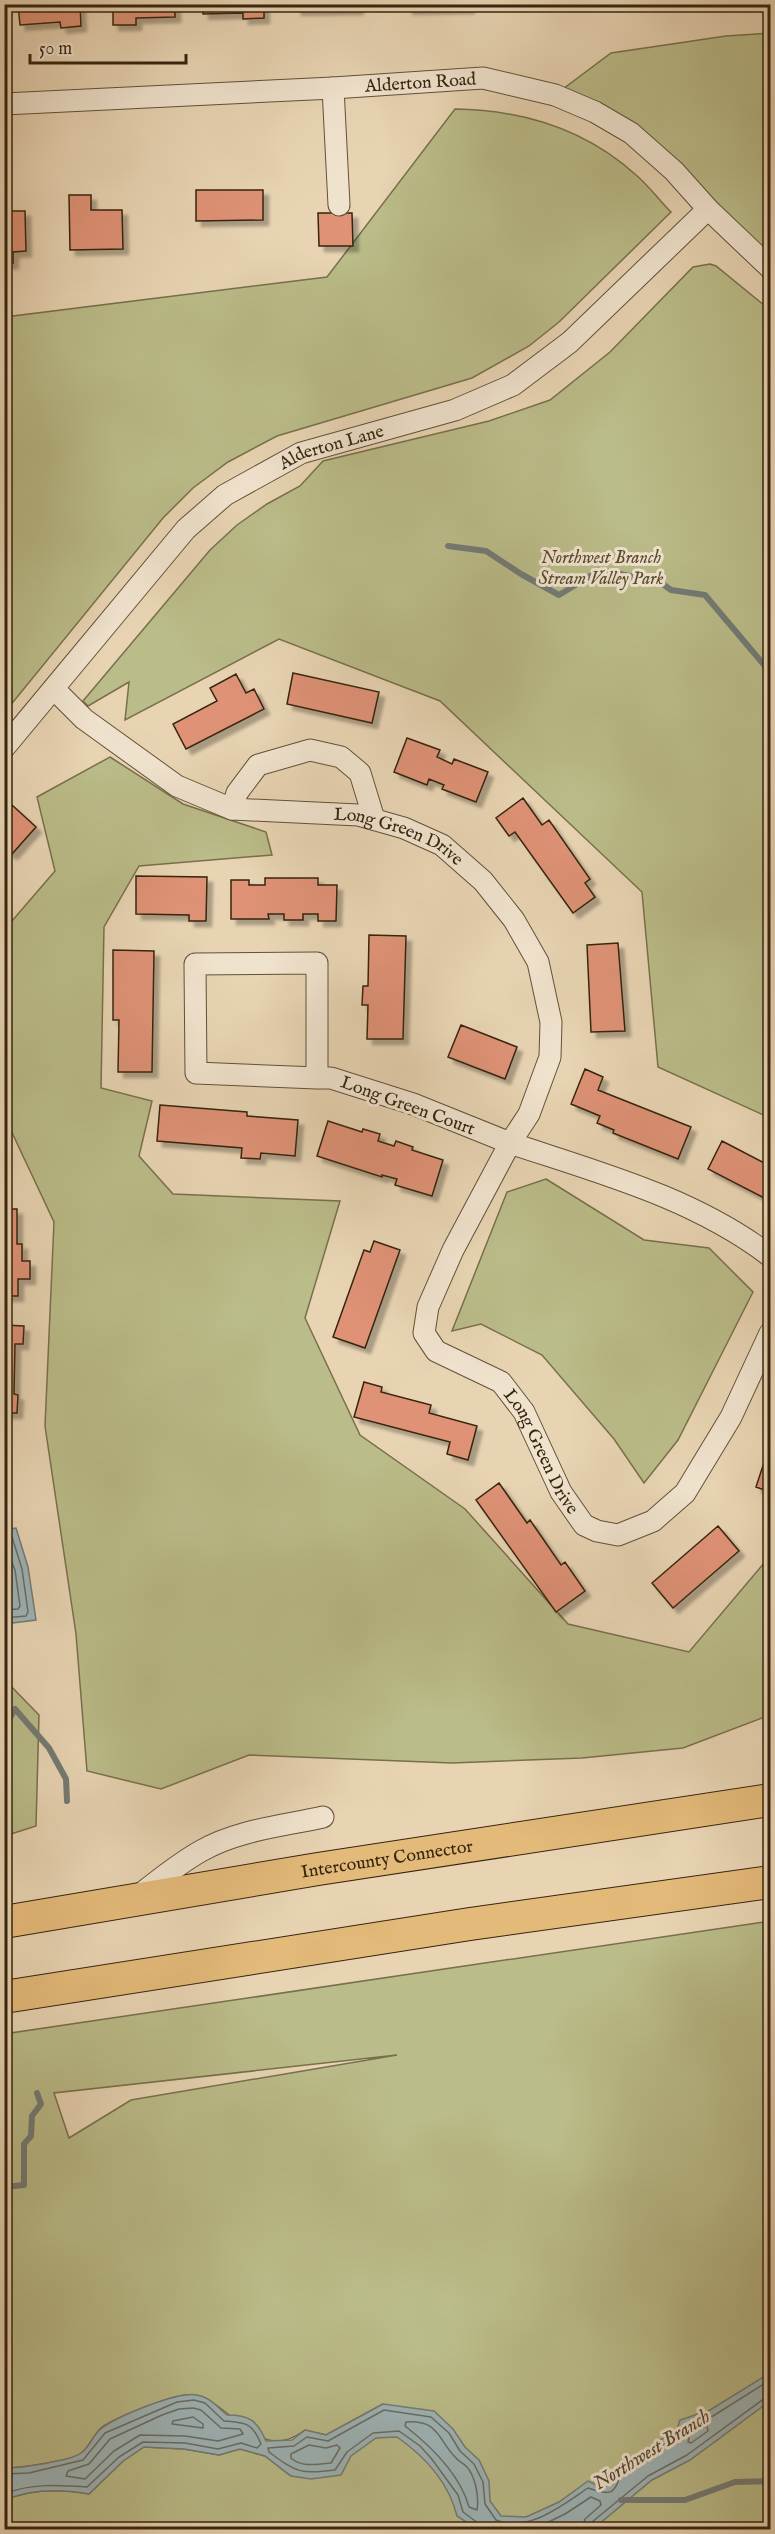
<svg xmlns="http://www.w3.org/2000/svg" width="775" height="2534" font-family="'IM FELL English',serif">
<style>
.green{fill:#babc89;stroke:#78704c;stroke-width:1.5;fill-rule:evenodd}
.water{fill:#9db5b9;stroke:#737b75;stroke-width:1.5}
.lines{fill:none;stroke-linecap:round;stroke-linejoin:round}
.shore{stroke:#696d64;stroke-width:1.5}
.stream{stroke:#737b75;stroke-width:6}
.building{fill:#df9276;stroke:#35250f;stroke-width:1.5;filter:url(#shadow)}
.minor-casing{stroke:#625138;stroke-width:23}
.highway-casing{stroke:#35250f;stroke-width:34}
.minor{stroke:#f0e3ce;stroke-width:21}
.highway{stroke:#e4ba7a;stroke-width:32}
.labels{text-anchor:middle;stroke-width:6;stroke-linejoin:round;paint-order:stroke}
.street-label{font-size:18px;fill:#35250f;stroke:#f0e3ce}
.park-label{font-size:18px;font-style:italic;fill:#564b2e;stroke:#f0e3ce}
.water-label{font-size:20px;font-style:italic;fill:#4f493a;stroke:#f0e3ce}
</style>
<defs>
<filter id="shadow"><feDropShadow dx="5.5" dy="5.5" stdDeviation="1.5" flood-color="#0004"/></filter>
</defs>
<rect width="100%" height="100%" fill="#e8d4b3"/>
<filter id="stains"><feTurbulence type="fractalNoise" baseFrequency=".00333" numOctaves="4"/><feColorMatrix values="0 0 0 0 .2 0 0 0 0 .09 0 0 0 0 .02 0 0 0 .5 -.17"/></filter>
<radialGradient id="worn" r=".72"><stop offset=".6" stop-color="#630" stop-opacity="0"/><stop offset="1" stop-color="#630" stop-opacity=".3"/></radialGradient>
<path class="green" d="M770,33V268L674,171L555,95L611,53L726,36Z
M455,109C522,110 585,129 636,175C649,186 659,200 671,212L559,322L529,346L472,378L277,436L228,462L193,488L163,518L5,712V317L327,277Z
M710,264L716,266L770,310V1118L658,1067L642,892L440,701L279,639L125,720L129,682L88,706L83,701L210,550L237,525L267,504L300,486L323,461L489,421L550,400L610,352L693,267Z
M110,757L183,804L266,832L272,855L139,866L104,927L101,1088L152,1101L139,1156L173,1194L340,1201L305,1318L360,1435L465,1509L568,1624L689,1652L770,1556V1715L683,1748L582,1758L452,1763L249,1755L161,1789L87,1771L76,1634L45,1426L54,1222L7,1122H5V929L55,871L37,797Z
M546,1179L644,1240L709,1248L753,1292L678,1440L644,1483L614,1439L542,1355L481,1324L452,1331L507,1192Z
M4,1679L39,1715L36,1826L5,1836Z
M770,1921V2529H5V2500C31,2489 61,2489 89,2494L123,2461L144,2447L184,2449L219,2455L240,2449L265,2456L291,2476L383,2404L326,2435L305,2430C254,2469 229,2391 185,2395C170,2396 112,2419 101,2428C93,2435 89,2448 81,2454C70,2461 19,2468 5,2468L4,2034ZM397,2055L131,2100L69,2138L54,2093Z"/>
<path class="water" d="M16,1528L28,1567L36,1620L5,1624V1530Z
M770,2373V2401L690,2460L652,2480L593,2529H477L457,2516C449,2483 424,2456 397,2437L376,2438L351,2456L341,2475L311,2479L291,2476L265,2456L240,2449L219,2455L184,2449L144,2447L123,2461L89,2494C61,2489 31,2489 5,2500V2468C19,2468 71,2461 81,2453C90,2447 93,2434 102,2428C118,2416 178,2391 197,2395C210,2397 217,2407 227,2415C249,2415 257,2420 266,2441L292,2440L305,2430L326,2435L383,2404L434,2411L453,2429L465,2447L479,2460L489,2481L490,2501L501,2516L526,2517L559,2502L588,2481L603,2488L613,2482L616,2467L677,2430L680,2420L710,2410Z"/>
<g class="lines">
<path class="shore" d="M4,1536L12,1537L22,1569L28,1612L26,1616L4,1618
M4,1543L15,1570L20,1606L18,1609L4,1610
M193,2408L201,2410L221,2428L240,2429L243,2434L218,2441L185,2436L140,2435L114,2451L85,2479L66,2476L68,2471L89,2464L110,2439L162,2415L179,2409Z
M193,2417L203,2424V2428L172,2424L173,2421Z
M406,2422C439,2420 437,2438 455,2457C458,2461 463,2463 466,2466C476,2476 479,2498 477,2510L469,2507C460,2474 432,2447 405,2426Z
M707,2426L708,2431L691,2443L688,2442L691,2430Z
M309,2445L326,2448L337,2445L340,2448L331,2463C317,2464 302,2468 291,2458V2454Z
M4,2474L29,2473L83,2460L105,2433L177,2402L194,2400L205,2403L224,2421C246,2423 252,2422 261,2444L257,2448L241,2443L218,2449L185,2443L143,2442L119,2457L87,2487C59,2485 31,2483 4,2494
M480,2530L478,2523L463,2512L458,2495L431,2458L420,2446L399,2431L373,2433L347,2452L335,2470C300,2474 297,2473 269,2452L268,2448L294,2446L307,2437L328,2441L384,2410L431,2417L449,2433L460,2451L474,2464L483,2482L485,2504L496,2520C527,2534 564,2504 588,2488C613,2496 614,2495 622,2470L680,2435L686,2424L713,2416L770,2380
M532,2530L565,2514L591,2497L600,2501L601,2505L585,2519L582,2530
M590,2530L592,2522L648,2476L687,2455L765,2398L770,2397"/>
<path class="stream" d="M448,546L486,551L521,574L559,595L600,570L660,582L671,590L705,595L770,672
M4,1728L15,1709L49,1748L66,1779L67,1801
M4,2187L24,2185V2144L31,2136L32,2116L41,2104L37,2093
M621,2500H685L735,2482L770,2481"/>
</g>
<path class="building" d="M18,4H80L81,26L61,28L60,22L20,25Z
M113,4H175V17L136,18V25H113Z
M203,4H264V18L243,19V13L203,14Z
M296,4H358V9L296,10Z
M407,4H469V8L407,9Z
M196,190H263V220L196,221Z
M69,195H91V210H122L123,249L70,250Z
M4,211H25L26,251L13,252V263L4,264Z
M318,213H352L353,246H319Z
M293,673L379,692L372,723L287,704Z
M236,674L246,693L254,689L264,709L186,749L173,724L217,701L210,688Z
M407,738L440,750L437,757L452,764L454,759L488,772L476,802L442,789L444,785L429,779L427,785L394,772Z
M523,798L542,825L549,820L590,879L585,883L595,897L573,913L515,832L509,836L496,818Z
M12,805L36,827L12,854L4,850V814Z
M136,876L207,877L206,921H189V915L136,914Z
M265,878H318V885H337L336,921H318V914H303V920H284V914H268L269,919H231V880H249V885H265Z
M369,935L406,936L403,1039H367L368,1005H362L363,986H368Z
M618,943L625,1031L591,1032L587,945Z
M113,950L154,951L152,1072H118L119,1020H113Z
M461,1025L517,1047L505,1079L448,1057Z
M585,1069L603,1077L598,1090L691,1127L678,1159L613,1133L614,1130L597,1123L600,1116L571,1104Z
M160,1105L247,1112V1116L298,1120L295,1156L261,1153L260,1159L241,1158L242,1148L157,1141Z
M328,1121L362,1132L363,1129L380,1134L378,1141L394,1146L396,1141L413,1147L412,1150L443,1160L432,1196L395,1185L397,1179L382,1175V1177L317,1156Z
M722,1141L770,1166V1201L708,1169Z
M4,1209H17V1244H22V1261H30V1279H18V1296H4Z
M374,1241L400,1250L365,1348L333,1337L364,1250L370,1252Z
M4,1325L24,1326L23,1344H15L14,1394L18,1395L17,1413H4Z
M364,1382L382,1387L381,1392L431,1405L429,1413L477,1426L468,1460L447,1454L450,1442L354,1417Z
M770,1444V1492L756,1487Z
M499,1483L527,1523L530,1520L561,1565L565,1562L585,1591L556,1612L476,1500Z
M718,1526L739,1551L673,1608L652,1583Z"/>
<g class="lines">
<defs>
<g id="minor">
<path d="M333,88L339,205"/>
<path id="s1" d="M4,104L333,88L483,78L555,95L595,112L631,133L674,171L708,209L770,268"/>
<path id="s2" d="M54,689L84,719L177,786L232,809L358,815L404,828L442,845L483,881L514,920L538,962L551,1022L550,1057L529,1114L510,1143L413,1104L331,1078H317L196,1073L195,964L317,963V1078"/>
<path id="s3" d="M4,748L186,529L225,495L301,453L455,410L513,385L570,342L708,209"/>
<path d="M232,809L237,793L258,765L310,750L341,757L360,773L374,819"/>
<path id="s4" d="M770,1256C694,1198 600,1173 510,1143L453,1250L428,1307L424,1333L436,1351L501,1382L524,1412L561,1492L584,1525L597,1531L618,1535L653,1521L685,1493L731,1417L770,1333"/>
<path d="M137,1897C157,1881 178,1864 201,1851C237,1830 283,1826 323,1817"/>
</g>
<g id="highway">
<path id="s5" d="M4,1922L318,1869L770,1800"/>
<path d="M4,1997L470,1924L770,1882"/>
</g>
</defs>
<use href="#minor" class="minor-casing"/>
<use href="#highway" class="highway-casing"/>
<use href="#minor" class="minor"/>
<use href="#highway" class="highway"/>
</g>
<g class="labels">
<g class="street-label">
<text dy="6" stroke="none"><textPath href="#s1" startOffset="417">Alderton Road</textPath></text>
<text dy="6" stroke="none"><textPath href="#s3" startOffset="454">Alderton Lane</textPath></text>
<text dy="6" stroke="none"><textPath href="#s2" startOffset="388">Long Green Drive</textPath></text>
<text transform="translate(408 1105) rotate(20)" y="6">Long Green Court</text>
<text dy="6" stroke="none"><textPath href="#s4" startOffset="669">Long Green Drive</textPath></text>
<text dy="6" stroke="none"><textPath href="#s5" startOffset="388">Intercounty Connector</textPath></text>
</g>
<g class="park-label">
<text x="601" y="563">Northwest Branch<tspan x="601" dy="21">Stream Valley Park</tspan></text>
</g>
<g class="water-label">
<text transform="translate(651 2449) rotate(-32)" y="7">Northwest Branch</text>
</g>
</g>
<rect width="775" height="2534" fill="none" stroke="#e8d4b3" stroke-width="24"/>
<rect x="6" y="6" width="763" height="2522" fill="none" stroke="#35250f" stroke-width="3"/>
<rect x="12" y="12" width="751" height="2510" fill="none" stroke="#35250f" stroke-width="1.5"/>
<path d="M30 54v9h156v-9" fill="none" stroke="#35250f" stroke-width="3"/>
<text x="39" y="54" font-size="18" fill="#35250f" stroke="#f0e3ce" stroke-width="4.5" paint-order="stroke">50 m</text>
<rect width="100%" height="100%" filter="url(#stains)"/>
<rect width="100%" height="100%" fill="url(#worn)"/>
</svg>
